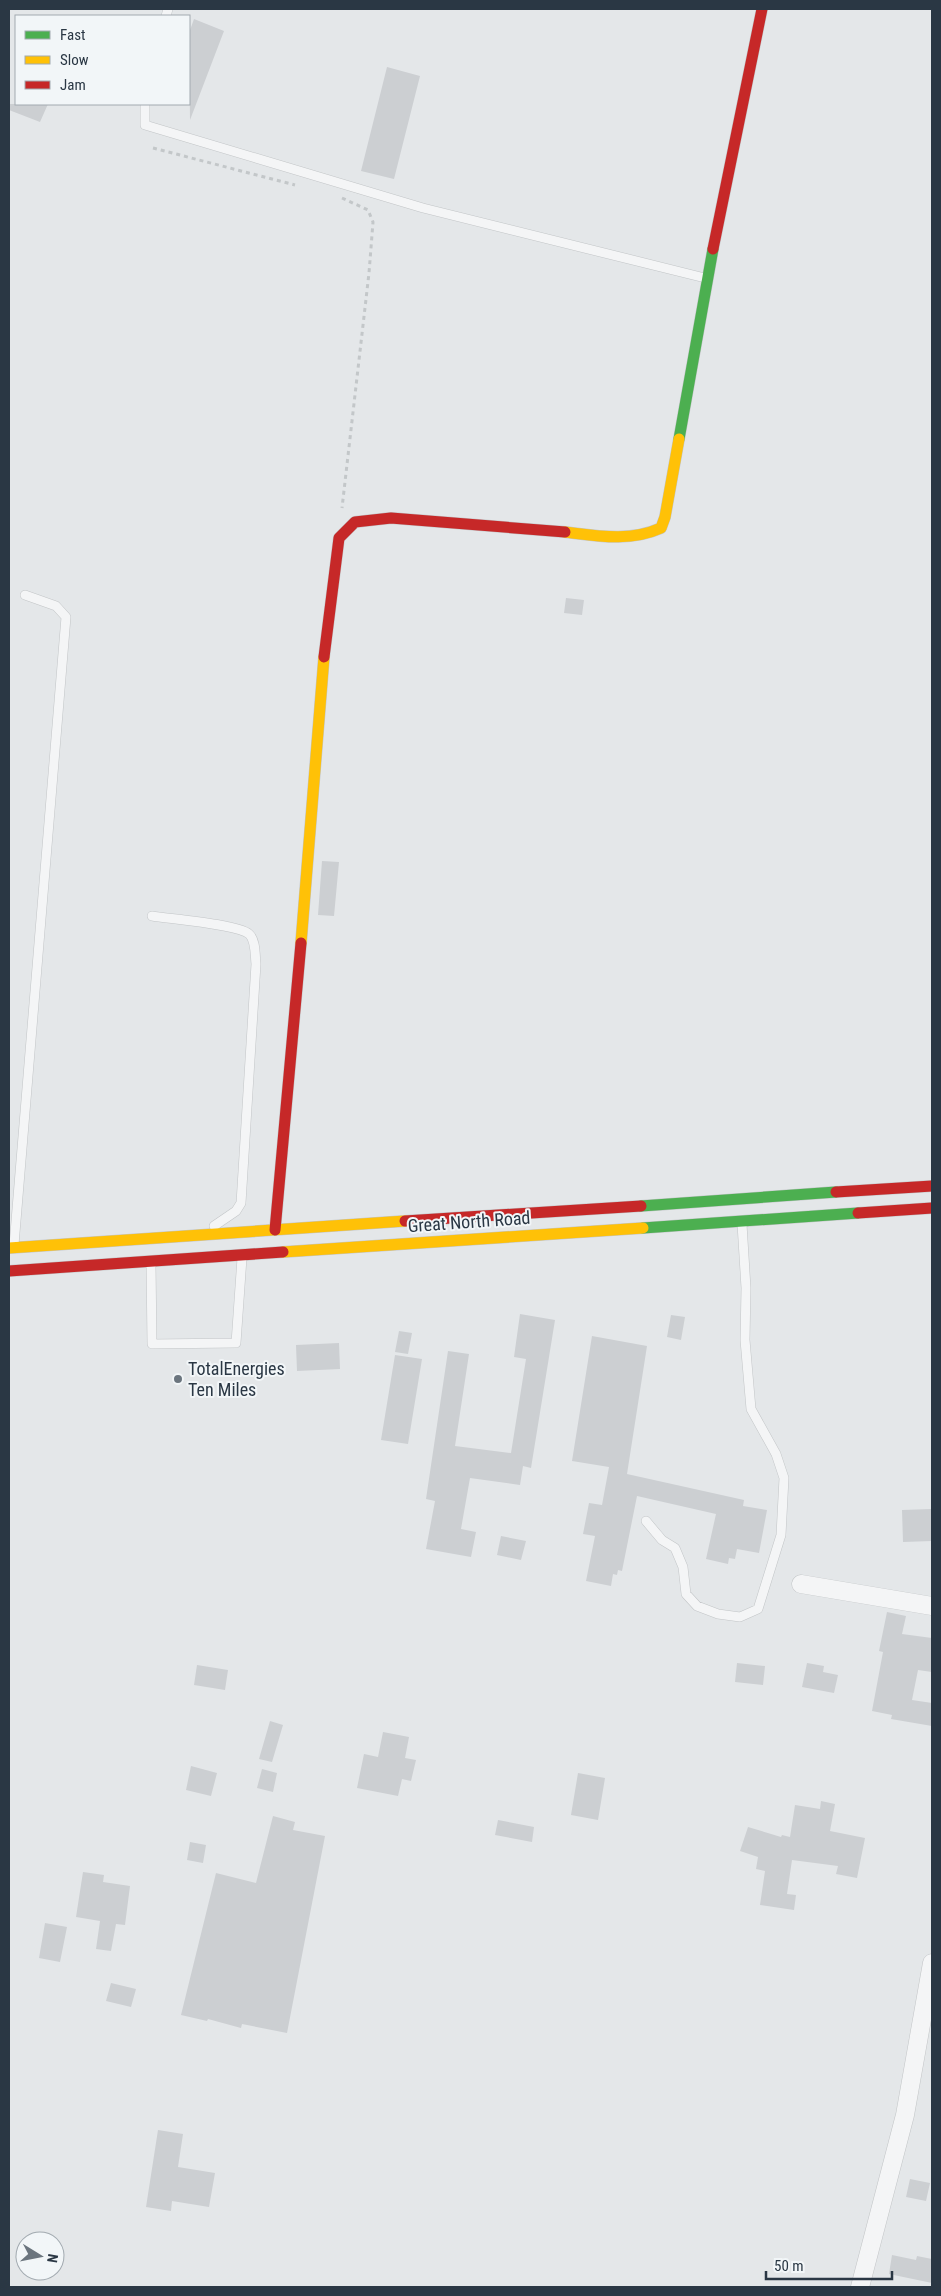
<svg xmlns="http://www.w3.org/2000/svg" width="941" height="2296" font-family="'Roboto Condensed',sans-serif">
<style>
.building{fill:#cccfd2}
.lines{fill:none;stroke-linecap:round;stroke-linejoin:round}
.lane-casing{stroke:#c2c5c7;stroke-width:10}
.street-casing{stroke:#c2c5c7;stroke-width:19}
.fast-casing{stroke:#c2c5c7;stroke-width:12}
.slow-casing{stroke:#c2c5c7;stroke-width:12}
.jam-casing{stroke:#c2c5c7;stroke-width:12}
.path{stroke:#c3c7c9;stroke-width:3;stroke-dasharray:4 4;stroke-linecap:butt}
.lane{stroke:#f4f5f6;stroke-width:9}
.street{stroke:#f4f5f6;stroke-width:18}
.fast{stroke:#4caf50;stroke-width:11}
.slow{stroke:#ffc107;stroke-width:11}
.jam{stroke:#c62828;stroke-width:11}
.poi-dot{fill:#6b757e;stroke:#f2f6f8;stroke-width:2}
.labels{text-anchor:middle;stroke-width:4;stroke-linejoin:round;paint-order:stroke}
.street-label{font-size:18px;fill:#2a3744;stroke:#f2f6f8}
.poi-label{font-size:18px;fill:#2a3744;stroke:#f2f6f8;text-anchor:start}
</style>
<rect width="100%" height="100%" fill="#e4e7e9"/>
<path class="building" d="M194,19L224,31L190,120L189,33Z
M387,67L420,76L394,179L361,171Z
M9,104H48L40,122L9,110Z
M566,598L584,600L582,615L564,613Z
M322,861L339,862L334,916L318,915Z
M520,1314L555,1320L531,1468L523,1466L520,1485L470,1478L461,1529L476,1532L471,1557L426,1549L435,1501L426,1499L448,1351L469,1354L455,1446L511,1453L526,1359L514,1357Z
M671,1315L685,1317L681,1340L667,1337Z
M399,1331L412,1333L408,1354L395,1352Z
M592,1336L647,1346L627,1474L744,1500L743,1506L767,1510L759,1553L737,1549L735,1559L729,1558L728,1564L706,1559L716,1514L637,1496L622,1571L618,1570L617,1575L613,1574L611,1586L586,1581L595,1536L583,1534L589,1503L602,1505L609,1467L572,1461Z
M339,1343L340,1369L297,1371L296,1345Z
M395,1355L422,1359L408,1444L381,1440Z
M932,1509V1541L903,1542L902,1510Z
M501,1536L526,1541L521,1560L497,1555Z
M887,1612L906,1616L902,1634L932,1638V1672L918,1670L912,1700L932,1703V1726L891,1719L892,1715L872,1711L883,1652L879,1651Z
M737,1663L765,1666L763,1685L735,1682Z
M807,1663L824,1666L823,1672L838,1675L834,1693L802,1687Z
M197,1665L228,1670L225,1690L194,1685Z
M270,1721L283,1725L272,1762L259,1759Z
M383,1732L409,1737L405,1758L416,1760L411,1781L402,1779L398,1796L357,1788L364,1754L378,1757Z
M191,1766L217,1773L211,1796L186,1790Z
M262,1769L277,1773L273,1792L257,1788Z
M578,1773L605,1778L598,1820L571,1815Z
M821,1801L835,1804L830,1831L865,1838L857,1878L836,1874L838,1866L792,1860L787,1894L796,1895L794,1910L760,1905L765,1871L756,1869L758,1857L740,1851L748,1827L781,1837L782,1835L790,1837L795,1805L820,1809Z
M273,1816L295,1822L293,1830L325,1836L287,2033L242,2024L241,2028L208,2019L207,2021L181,2015L216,1873L256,1883Z
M498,1820L534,1827L532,1842L495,1835Z
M190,1842L206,1845L203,1863L187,1860Z
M83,1872L104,1875L103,1882L130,1886L125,1925L116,1924L111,1951L96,1949L100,1921L76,1917Z
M45,1923L67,1927L60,1962L39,1958Z
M111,1983L136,1989L131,2007L106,2001Z
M158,2130L183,2134L178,2167L215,2173L209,2207L172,2201L171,2211L146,2207Z
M910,2179L930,2183L926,2201L906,2197Z
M892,2255L916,2260L917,2256L932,2259V2283L889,2274Z"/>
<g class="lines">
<defs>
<path id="lane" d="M166,16L168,9
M145,104V125L423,208L705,278
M152,916C171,919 237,924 249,934C256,940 255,956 256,964L241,1203L236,1211L214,1226
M14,1245L66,617L56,606L25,595
M151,1264L152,1344L236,1343L242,1258
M646,1521L662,1540L675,1548L683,1567L686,1594L697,1606L718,1614L740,1617L758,1609L781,1535L784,1478L776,1454L751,1409L745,1340L746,1288L742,1224"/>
<path id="street" d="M801,1584L932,1606
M860,2287L905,2115L932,1963"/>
<path id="fast" d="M679,439L713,249
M641,1206L836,1192
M643,1228L858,1213"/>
<path id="slow" d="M565,532C598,536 630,542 661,528L665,517L679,439
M301,943L324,657
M9,1248L405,1221
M283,1252L643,1228"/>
<path id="jam" d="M713,249L762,9
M324,657L339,538L355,522L391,518L565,532
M836,1192L932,1186
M858,1213L932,1208
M405,1221L641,1206
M275,1230L301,943
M9,1271L283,1252"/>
</defs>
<use href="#lane" class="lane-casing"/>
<use href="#street" class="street-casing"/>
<use href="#fast" class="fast-casing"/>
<use href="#slow" class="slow-casing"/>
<use href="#jam" class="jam-casing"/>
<path class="path" d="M153,148L295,185
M342,198L368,210L373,222L369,273L342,508"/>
<use href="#lane" class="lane"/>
<use href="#street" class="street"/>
<use href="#fast" class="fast"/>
<use href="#slow" class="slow"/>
<use href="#jam" class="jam"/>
</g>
<circle class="poi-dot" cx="178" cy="1379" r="5"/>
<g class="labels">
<g class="street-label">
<text transform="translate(469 1222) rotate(-4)" y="6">Great North Road</text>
</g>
<g class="poi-label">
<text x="188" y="1375">TotalEnergies<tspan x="188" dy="21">Ten Miles</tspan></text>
</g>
</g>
<rect width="941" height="2296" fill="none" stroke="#2a3744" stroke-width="20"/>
<rect x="15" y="15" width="175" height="90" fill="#f2f6f8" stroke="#a2aab0"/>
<rect x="25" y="31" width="25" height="8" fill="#4caf50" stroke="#a2aab0"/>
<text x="60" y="40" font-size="15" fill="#2a3744">Fast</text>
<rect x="25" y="56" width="25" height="8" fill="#ffc107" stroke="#a2aab0"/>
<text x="60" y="65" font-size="15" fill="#2a3744">Slow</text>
<rect x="25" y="81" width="25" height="8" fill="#c62828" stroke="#a2aab0"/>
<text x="60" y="90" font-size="15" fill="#2a3744">Jam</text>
<g transform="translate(40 2256) rotate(100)"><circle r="24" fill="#f2f6f8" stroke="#a2aab0"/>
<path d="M0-4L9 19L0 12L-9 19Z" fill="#6b757e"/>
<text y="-8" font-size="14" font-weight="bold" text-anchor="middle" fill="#2a3744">N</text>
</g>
<path d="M766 2271v8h126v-8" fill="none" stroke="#2a3744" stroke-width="2.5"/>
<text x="774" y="2271" font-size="15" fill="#2a3744" stroke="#f2f6f8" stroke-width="4" paint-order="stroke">50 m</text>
</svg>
